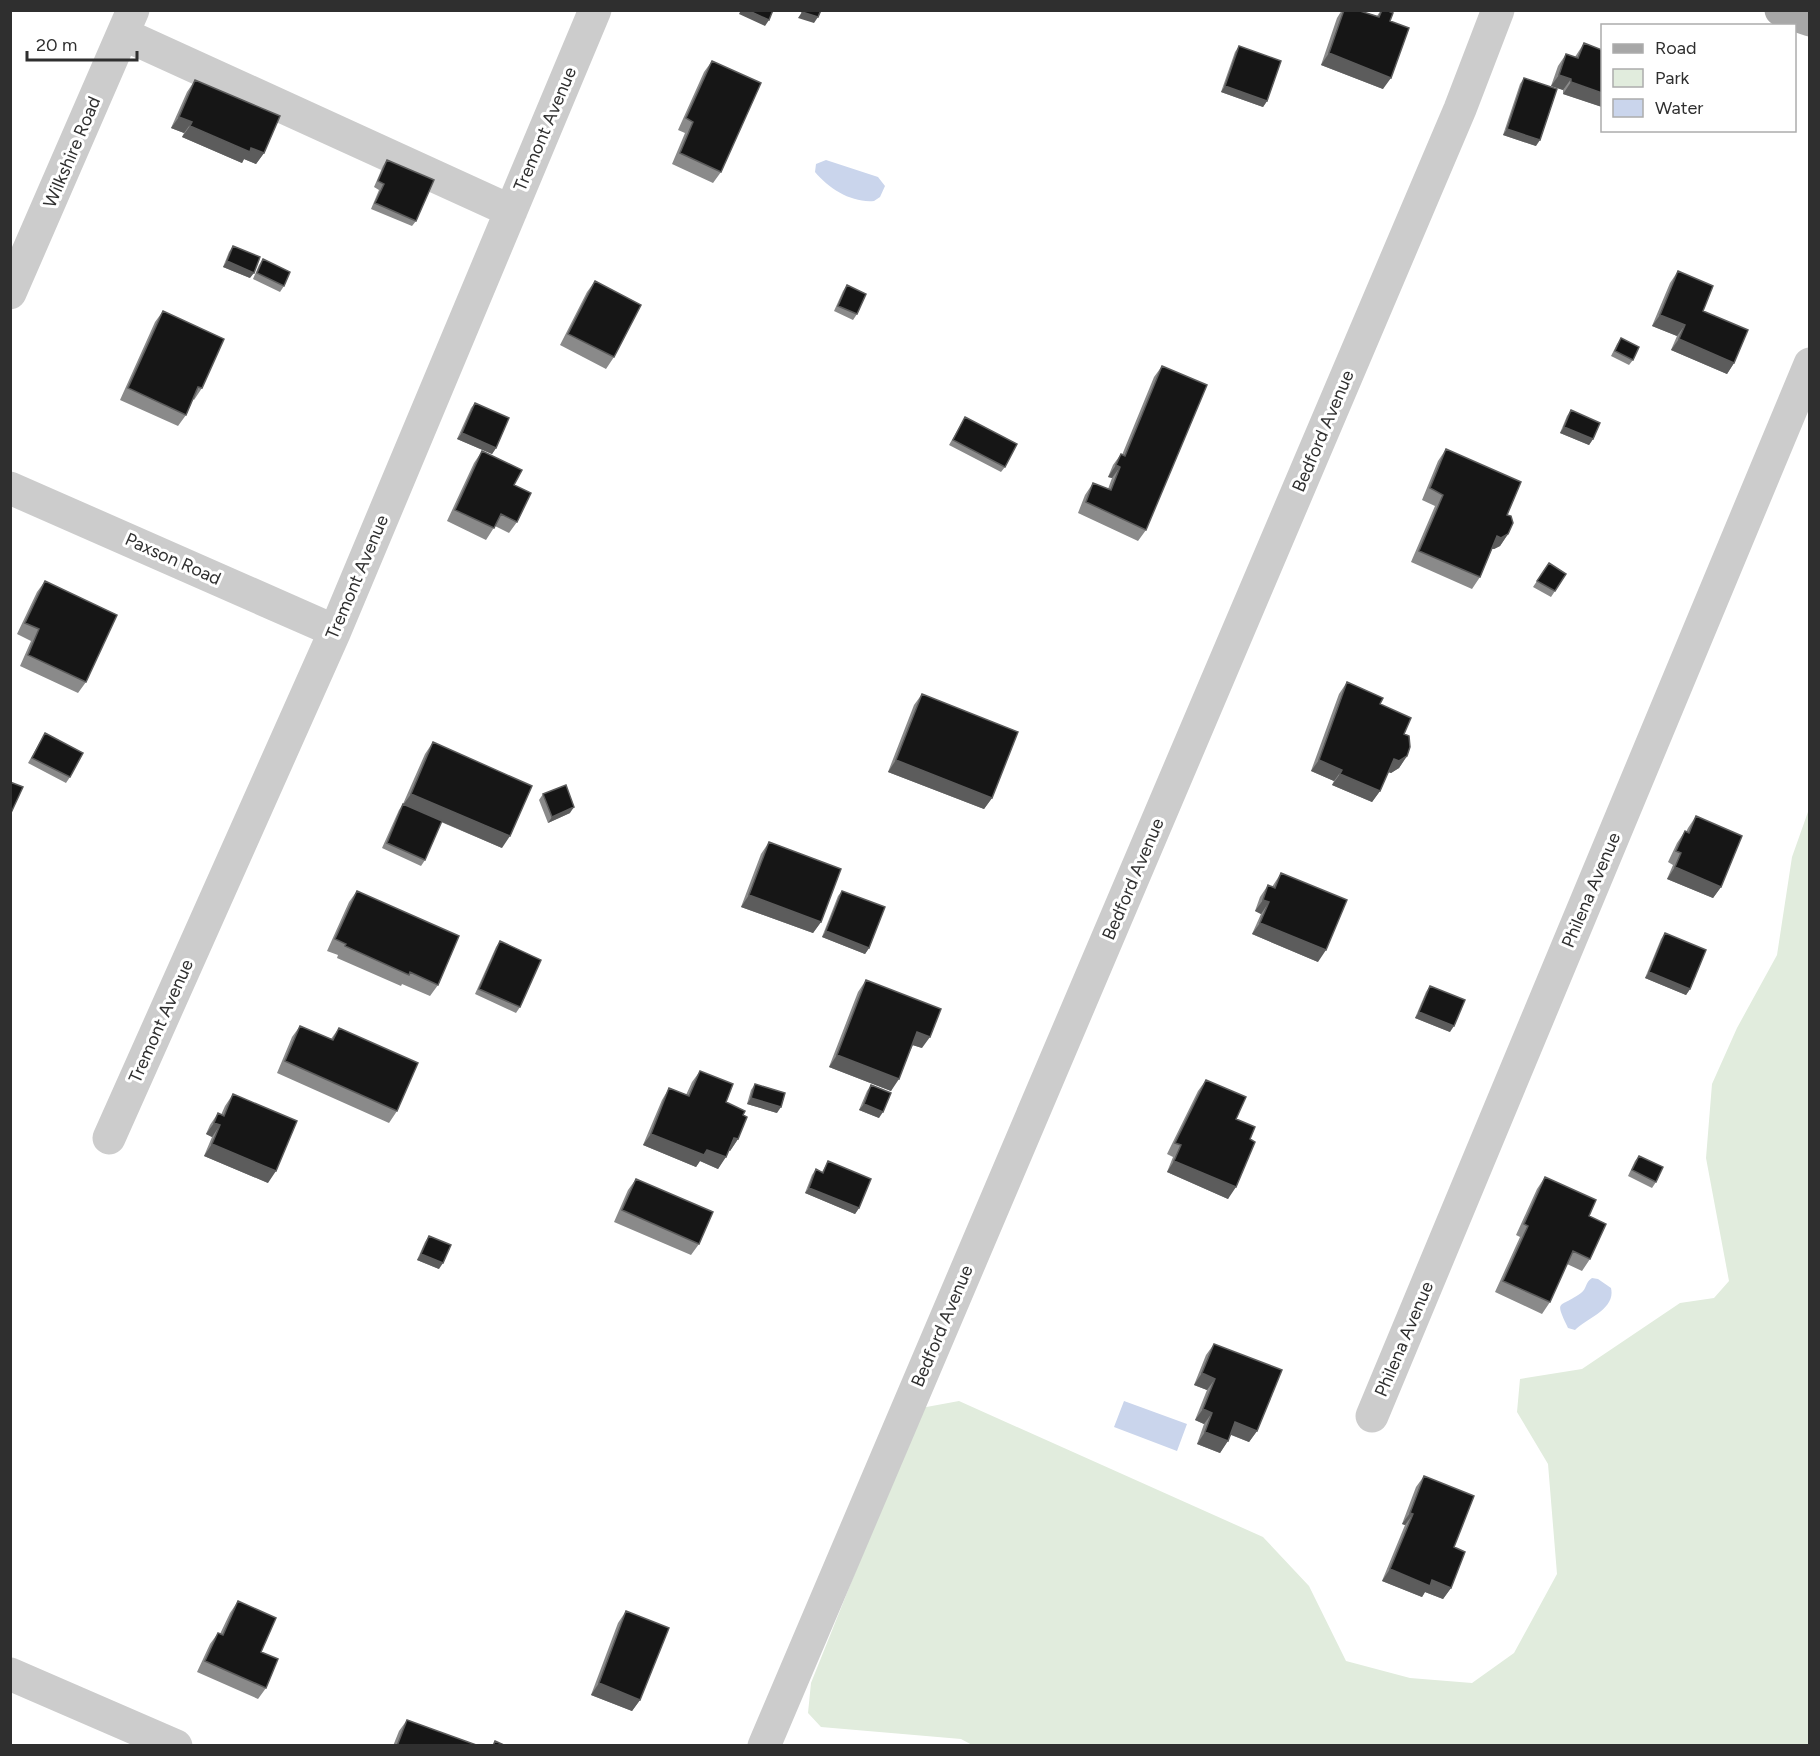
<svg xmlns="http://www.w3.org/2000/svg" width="1820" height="1756" font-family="Figtree,sans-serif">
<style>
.green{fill:#e1ecdd}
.water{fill:#cad5ec}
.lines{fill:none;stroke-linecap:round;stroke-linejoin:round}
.minor{stroke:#ccc;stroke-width:33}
.major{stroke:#a7a7a7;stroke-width:33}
.wall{fill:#8a8a8a}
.shaded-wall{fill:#5c5c5c}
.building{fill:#161616;stroke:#5c5c5c;stroke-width:1.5}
.labels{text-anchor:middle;stroke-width:6;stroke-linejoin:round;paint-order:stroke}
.street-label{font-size:18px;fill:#2f2f2f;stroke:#fff}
</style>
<rect width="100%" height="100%" fill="#fff"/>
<path class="green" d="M1809,809V1745L974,1746L961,1739L821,1727L808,1713L811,1683L921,1408L959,1401L1263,1537L1309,1586L1346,1661L1410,1678L1472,1683L1514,1653L1557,1574L1548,1464L1517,1412L1520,1379L1582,1369L1680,1303L1714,1298L1729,1281L1706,1158L1712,1084L1737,1028L1777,955L1792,857Z"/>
<path class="water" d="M826,160L878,177L885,186L880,197L874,201C852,203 829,189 815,172L816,164Z
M1592,1278L1598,1279L1611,1288C1616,1309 1587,1318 1575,1330L1568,1328C1554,1298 1559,1309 1581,1293C1587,1289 1585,1282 1592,1278Z
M1124,1401L1187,1424L1177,1451L1114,1427Z"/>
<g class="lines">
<path class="minor" d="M123,34L511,211
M10,293L133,10
M10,488L335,631
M109,1138L335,631L595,10
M1372,1416L1810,364
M10,1674L176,1746
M764,1746L1460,109L1498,10"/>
<path class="major" d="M1781,10L1810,20"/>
</g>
<path class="wall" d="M1342,10H1357L1377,16L1381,10H1386L1390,21L1383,89L1321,65L1337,18Z
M1584,43L1602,50V107L1563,94V90L1551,86L1558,66L1566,54L1575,57Z
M1239,46L1267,101L1263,107L1221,92L1235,52Z
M712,61L721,172L713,183L672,164L685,133L678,130L704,72Z
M1524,78L1536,146L1503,135L1520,84Z
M195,80L264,153L256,164L244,159L242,163L182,137L184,133L171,128L187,92Z
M387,160L416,221L412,226L371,209L379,190L374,187L383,166Z
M233,246L250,278L223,267L229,252Z
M263,259L284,286L280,292L253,279L259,265Z
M1678,271L1734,363L1727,374L1671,350L1677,336L1652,326L1670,283Z
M595,281L614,357L606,369L560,345L587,292Z
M847,285L857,314L853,320L834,311L843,291Z
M163,311L202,388L194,400L193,399L186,415L178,426L120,400L155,322Z
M1621,338L1633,360L1629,365L1611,356L1617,344Z
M1162,366L1146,530L1138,541L1078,513L1085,495L1093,483L1108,489L1112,478L1108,477L1113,465L1121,454L1122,455L1154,377Z
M475,403L496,448L492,454L457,439L471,408Z
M1571,410L1593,439L1589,445L1560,433L1567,416Z
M965,417L1005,467L1001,472L949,445Z
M1446,449L1507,515L1508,534L1500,546L1494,549H1492L1480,577L1472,589L1411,562L1435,506L1422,500L1438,461Z
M482,451L514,485L517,522L509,533L495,526L486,540L447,521L474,463Z
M1549,563L1555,591L1551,597L1533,587Z
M45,581L86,682L78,693L20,666L31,641L17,634L37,592Z
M1347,682L1380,704L1404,734L1407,756L1399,768L1391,773L1388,772L1380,791L1372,802L1332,785L1334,781L1311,771L1339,694Z
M922,694L992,798L984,809L888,772L914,705Z
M45,733L70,777L66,783L28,763Z
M433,742L502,848L441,822L425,860L421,866L382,848L399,810L403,804L425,754Z
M543,794L570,813L548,823L539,800Z
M1696,816L1721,887L1713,898L1667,879L1673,865L1668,862L1677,843L1685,831L1686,832L1688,828Z
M769,842L821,922L813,933L741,907L761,854Z
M1281,873L1318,962L1252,934L1261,914L1255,911L1260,897L1268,885L1272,887Z
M357,891L438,985L430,996L402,984L401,986L337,958L338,955L327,951L349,902Z
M842,891L869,948L865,954L822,937L838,896Z
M1665,933L1690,989L1686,995L1645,978L1661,939Z
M500,941L520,1007L516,1013L475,994L496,947Z
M866,980L922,1048L913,1045L891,1091L829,1067L858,992Z
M1430,986L1450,1032L1415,1018L1426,992Z
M300,1026L331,1039L339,1028L397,1111L389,1123L277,1073L292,1037Z
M700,1071L726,1102L743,1115L738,1139L730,1151L729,1150L718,1169L700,1161L696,1167L643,1145L662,1100L669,1088L686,1095L692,1082Z
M1206,1080L1236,1119L1250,1139L1228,1199L1167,1172L1173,1157L1167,1154L1198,1091Z
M755,1084L777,1113L747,1104L751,1090Z
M871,1085L879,1118L859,1110L867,1091Z
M233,1094L268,1183L204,1156L212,1137L206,1134L210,1125L218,1113L221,1115L225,1106Z
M1639,1156L1656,1182L1652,1188L1628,1176L1635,1161Z
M828,1161L859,1208L855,1214L805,1193L812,1175L816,1169L822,1172Z
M1545,1177L1589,1216L1590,1259L1582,1271L1567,1264L1550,1302L1542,1314L1495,1292L1520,1237L1516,1235L1537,1189Z
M636,1179L699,1244L691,1255L614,1222L628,1190Z
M429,1236L439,1269L417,1260L425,1242Z
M1214,1344L1257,1431L1249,1442L1231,1435L1220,1453L1197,1444L1204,1424L1195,1420L1207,1390L1194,1385L1206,1355Z
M1424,1476L1454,1547L1451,1588L1443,1599L1425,1592L1422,1597L1382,1581L1405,1525L1402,1524L1416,1487Z
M238,1601L261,1652L266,1688L258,1699L197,1672L210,1644L218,1633L220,1634L230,1613Z
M626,1611L640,1700L632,1711L591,1695L618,1623Z
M407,1720L479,1746H393L399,1731Z"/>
<path class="shaded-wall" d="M741,10H747L769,20L765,26L739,14Z
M802,12L818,17L814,23L798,18Z
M1329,53L1391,78L1383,89L1321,65Z
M1559,75L1571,79L1563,90L1551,86Z
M1571,82L1602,93V107L1563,94Z
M1225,86L1267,101L1263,107L1221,92Z
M179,117L192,122L184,133L171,128Z
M190,126L251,148L264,153L256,164L244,159L242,163L182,137Z
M1507,129L1540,140L1536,146L1503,135Z
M227,261L254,273L250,278L223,267Z
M1660,315L1685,325L1677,336L1652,326Z
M1679,339L1734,363L1727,374L1671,350Z
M1564,427L1593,439L1589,445L1560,433Z
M462,433L496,448L492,454L457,439Z
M1116,465L1120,467L1112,478L1108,477Z
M1508,534L1500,546L1494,549L1489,548L1497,536Z
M1407,756L1399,768L1391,773L1386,771L1394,759Z
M896,760L992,798L984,809L888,772Z
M1319,760L1342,770L1334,781L1311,771Z
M1340,774L1380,791L1372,802L1332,785Z
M411,794L510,836L502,848L403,805Z
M574,807L570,813L548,823L552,817Z
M1675,867L1721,887L1713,898L1667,879Z
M749,895L821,922L813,933L741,907Z
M1263,900L1269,902L1261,914L1255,911Z
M1260,923L1326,950L1318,962L1252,934Z
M826,931L869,948L865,954L822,937Z
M1649,972L1690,989L1686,995L1645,978Z
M1419,1012L1454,1026L1450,1032L1415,1018Z
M917,1032L930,1037L922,1048L909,1044Z
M837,1055L899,1079L891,1091L829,1067Z
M751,1098L781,1107L777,1113L747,1104Z
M864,1104L883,1112L879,1118L859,1110Z
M214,1123L220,1125L212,1137L206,1134Z
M651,1134L707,1150L726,1157L718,1169L700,1161L696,1167L643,1145Z
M734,1138L738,1139L730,1151L726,1149Z
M212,1144L276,1171L268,1183L204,1156Z
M1174,1161L1236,1187L1228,1199L1167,1172Z
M809,1188L859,1208L855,1214L805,1193Z
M421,1254L443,1263L439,1269L417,1260Z
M1202,1373L1215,1379L1207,1390L1194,1385Z
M1203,1409L1212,1413L1204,1424L1195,1420Z
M1235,1422L1257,1431L1249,1442L1227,1433Z
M1205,1432L1228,1441L1220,1453L1197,1444Z
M1410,1513L1413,1514L1405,1525L1402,1524Z
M1390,1569L1432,1580L1451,1588L1443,1599L1425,1592L1422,1597L1382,1581Z
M599,1683L640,1700L632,1711L591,1695Z"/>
<path class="building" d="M747,10H773L769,20Z
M803,10H821L818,17L802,12Z
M1344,10H1357L1379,17L1382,10H1386L1393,13L1390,21L1409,28L1391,78L1329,53Z
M1584,43L1602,50V93L1571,82V79L1559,75L1566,54L1578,58Z
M1239,46L1281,61L1267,101L1225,86Z
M712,61L761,83L721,172L680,153L693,122L686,118Z
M1524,78L1557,89L1540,140L1507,129Z
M195,80L280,116L264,153L251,148L250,152L190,126L192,122L179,117Z
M387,160L434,180L416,221L375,203L384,184L378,181Z
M233,246L260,257L254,273L227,261Z
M263,259L290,272L284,286L257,273Z
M1678,271L1713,286L1703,311L1748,330L1734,363L1679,339L1685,325L1660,315Z
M595,281L641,305L614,357L568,334Z
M847,285L866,294L857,314L838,306Z
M163,311L224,339L202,388L198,387L186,415L128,388Z
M1621,338L1639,347L1633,360L1615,351Z
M1162,366L1207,385L1146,530L1086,502L1093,483L1111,490L1120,467L1116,465L1121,454L1125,456Z
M475,403L509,418L496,448L462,433Z
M1571,410L1600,423L1593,439L1564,427Z
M965,417L1017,444L1005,467L953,440Z
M1446,449L1521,482L1507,515L1511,516L1513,523L1508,534L1501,538L1497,536L1480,577L1419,551L1443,495L1430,488Z
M482,451L522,470L514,485L531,493L517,522L501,514L494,528L455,510Z
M1549,563L1566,574L1555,591L1537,581Z
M45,581L117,615L86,682L28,655L39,629L25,623Z
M1347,682L1383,698L1380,704L1411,718L1404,734L1409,736L1410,747L1407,756L1399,761L1394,759L1380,791L1340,774L1342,770L1319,760Z
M922,694L1018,732L992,798L896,760Z
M45,733L83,753L70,777L32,758Z
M433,742L532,786L510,836L411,794Z
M10,782L23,787L10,815Z
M566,785L574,807L552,817L543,794Z
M403,804L442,821L425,860L387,843Z
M1696,816L1742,836L1721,887L1675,867L1681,853L1676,851L1685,831L1689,833Z
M769,842L841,869L821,922L749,895Z
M1281,873L1347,900L1326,950L1260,923L1269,902L1263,900L1268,885L1275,888Z
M357,891L459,936L438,985L410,972L409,975L345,946L346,944L335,939Z
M842,891L885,907L869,948L826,931Z
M1665,933L1706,950L1690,989L1649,972Z
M500,941L541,960L520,1007L479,989Z
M866,980L941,1009L930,1037L917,1032L899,1079L837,1055Z
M1430,986L1465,1000L1454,1026L1419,1012Z
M300,1026L333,1040L339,1028L418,1063L397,1111L285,1061Z
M700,1071L733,1084L726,1102L745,1111L743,1115L747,1117L738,1139L734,1138L726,1157L707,1150L704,1155L651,1134L669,1088L689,1096Z
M1206,1080L1246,1097L1236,1119L1255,1127L1250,1139L1255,1142L1236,1187L1174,1161L1181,1145L1175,1143Z
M755,1084L785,1093L781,1107L751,1098Z
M871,1085L891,1093L883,1112L864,1104Z
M233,1094L297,1121L276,1171L212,1144L220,1125L214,1123L218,1113L224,1116Z
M1639,1156L1663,1167L1656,1182L1632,1170Z
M828,1161L871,1179L859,1208L809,1188L816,1169L823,1173Z
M1545,1177L1596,1200L1589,1216L1606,1224L1590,1259L1573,1251L1550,1302L1503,1281L1528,1226L1524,1224Z
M636,1179L713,1212L699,1244L622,1210Z
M429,1236L451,1245L443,1263L421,1254Z
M1214,1344L1282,1370L1257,1431L1235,1422L1228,1441L1205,1432L1212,1413L1203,1409L1215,1379L1202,1373Z
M1424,1476L1474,1496L1454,1547L1465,1552L1451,1588L1432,1580L1430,1586L1390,1569L1413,1514L1410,1513Z
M238,1601L276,1618L261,1652L278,1659L266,1688L205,1661L218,1633L223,1635Z
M626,1611L669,1628L640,1700L599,1683Z
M407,1720L479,1746H397Z
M495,1741L506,1746H493Z"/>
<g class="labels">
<g class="street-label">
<text transform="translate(545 129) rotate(-67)" y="6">Tremont Avenue</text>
<text transform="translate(72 152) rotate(-67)" y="6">Wilkshire Road</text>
<text transform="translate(1323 431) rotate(-67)" y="6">Bedford Avenue</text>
<text transform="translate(173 559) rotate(24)" y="6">Paxson Road</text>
<text transform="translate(357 577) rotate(-67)" y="6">Tremont Avenue</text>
<text transform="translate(1133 879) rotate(-67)" y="6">Bedford Avenue</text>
<text transform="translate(1591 890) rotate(-67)" y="6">Philena Avenue</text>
<text transform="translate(161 1021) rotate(-66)" y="6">Tremont Avenue</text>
<text transform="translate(942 1326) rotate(-67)" y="6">Bedford Avenue</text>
<text transform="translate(1404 1339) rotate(-67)" y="6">Philena Avenue</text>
</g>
</g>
<rect width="1820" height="1756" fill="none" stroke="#2f2f2f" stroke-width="24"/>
<rect x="1601" y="24" width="195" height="108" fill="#ffffff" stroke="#acacac" stroke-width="1.5"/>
<rect x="1613" y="44" width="30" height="9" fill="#a7a7a7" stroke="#acacac" stroke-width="1.5"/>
<text x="1655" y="54" font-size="18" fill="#2f2f2f">Road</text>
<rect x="1613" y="69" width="30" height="18" fill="#e1ecdd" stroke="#acacac" stroke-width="1.5"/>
<text x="1655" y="84" font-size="18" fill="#2f2f2f">Park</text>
<rect x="1613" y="99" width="30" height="18" fill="#cad5ec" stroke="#acacac" stroke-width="1.5"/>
<text x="1655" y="114" font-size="18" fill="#2f2f2f">Water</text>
<path d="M27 51v9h110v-9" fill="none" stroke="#2f2f2f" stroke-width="3"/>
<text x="36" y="51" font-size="18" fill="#2f2f2f" stroke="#ffffff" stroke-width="4.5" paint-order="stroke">20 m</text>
</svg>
